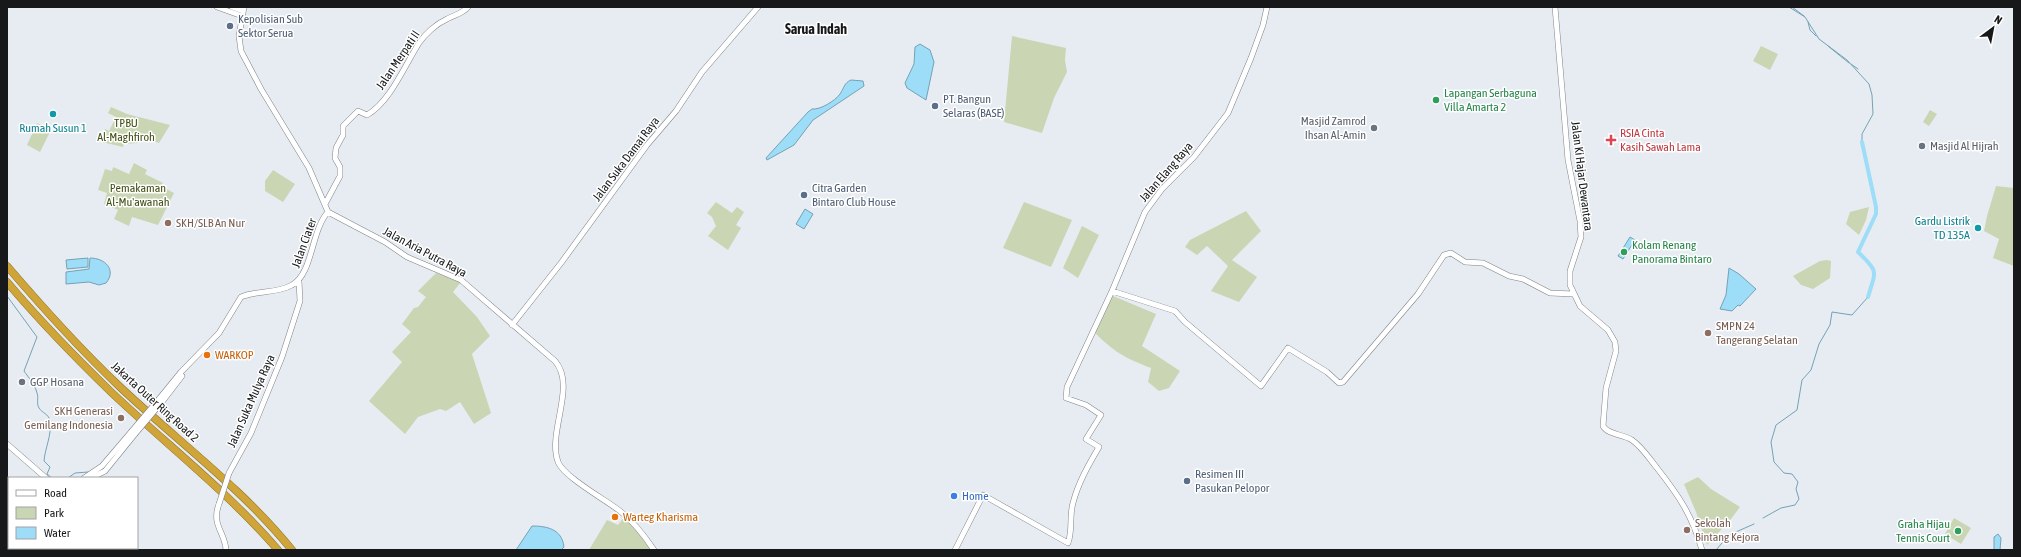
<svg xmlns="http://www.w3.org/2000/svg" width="2021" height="557" font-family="'Asap Condensed',sans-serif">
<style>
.green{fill:#cad5b4}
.water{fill:#9dddf7;stroke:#74a2b5}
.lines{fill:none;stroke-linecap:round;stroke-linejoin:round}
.stream{stroke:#74a2b5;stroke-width:1}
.canal{stroke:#9dddf7;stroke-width:4}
.secondary-casing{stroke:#7f8388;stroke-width:6}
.highway-casing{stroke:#8e732e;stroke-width:8}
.secondary{stroke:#fff;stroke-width:5}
.highway{stroke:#cfa438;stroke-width:7}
.secondary-bridge-casing{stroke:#7f8388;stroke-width:6;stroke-linecap:butt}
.secondary-bridge{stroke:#fff;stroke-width:5}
.service-dot{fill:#5c6f8a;stroke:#fff;stroke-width:1.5}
.leisure-dot{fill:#2e9e5b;stroke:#fff;stroke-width:1.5}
.culture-dot{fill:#0f9aa8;stroke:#fff;stroke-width:1.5}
.worship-dot{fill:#6b7280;stroke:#fff;stroke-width:1.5}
.health-dot{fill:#e0444e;stroke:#fff;stroke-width:1.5}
.education-dot{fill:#8d6e63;stroke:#fff;stroke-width:1.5}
.food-dot{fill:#e8710a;stroke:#fff;stroke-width:1.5}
.shop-dot{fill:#3f7fe0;stroke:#fff;stroke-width:1.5}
.labels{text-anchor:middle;stroke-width:3;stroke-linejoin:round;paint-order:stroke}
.service-label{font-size:12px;fill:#4e5e75;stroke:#fff;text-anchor:start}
.street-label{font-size:12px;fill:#16181a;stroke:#fff}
.leisure-label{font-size:12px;fill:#27864d;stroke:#fff;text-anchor:start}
.worship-label{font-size:12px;fill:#5b616d;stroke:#fff;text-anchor:start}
.park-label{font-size:12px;fill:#425016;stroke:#fff}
.culture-label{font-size:12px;fill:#0d838f;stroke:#fff}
.health-label{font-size:12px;fill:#be3a42;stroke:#fff;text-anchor:start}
.education-label{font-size:12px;fill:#785e54;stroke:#fff;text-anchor:start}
.food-label{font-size:12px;fill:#c56008;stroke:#fff;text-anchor:start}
.shop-label{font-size:12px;fill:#366cbe;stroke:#fff;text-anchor:start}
.quarter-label{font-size:14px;font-weight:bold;fill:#16181a;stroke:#fff}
</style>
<rect width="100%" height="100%" fill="#e7ecf2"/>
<path class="green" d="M1012,36L1066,48L1065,60L1067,72L1054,98L1042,133L1004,122Z
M1761,46L1778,54L1770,70L1753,61Z
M111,107L127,114L170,125L159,143L144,138L137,143L124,144L123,147L102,142L105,129L109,131L116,117L108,113Z
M1930,110L1937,114L1929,126L1923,122Z
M37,123L51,130L40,152L27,145Z
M134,163L147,170L145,174L163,183L161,186L174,193L158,225L132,217L129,226L114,219L118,210L104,204L107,193L98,190L105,169L112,171L113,167L129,174Z
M273,170L295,184L283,202L265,191V181Z
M1996,186L2014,188V266L1993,258L1999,239L1984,231L1987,216Z
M716,202L732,213L737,207L744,212L736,225L741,228L728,250L708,236L716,226L712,217L707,213Z
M1024,202L1072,220L1051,267L1003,248Z
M1869,207L1866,220L1859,235L1846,224L1850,212Z
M1246,211L1261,231L1232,260L1257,277L1239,302L1211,291L1228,266L1207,246L1197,255L1185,247L1190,240Z
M1082,226L1099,235L1078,278L1063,268Z
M1827,260L1831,261L1830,278L1813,289L1801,285L1793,276L1820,261Z
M436,273L461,282L453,292L477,317L490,336L472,354L491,413L474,424L460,402L446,411L440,409L418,417L405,434L369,401L402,362L392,352L411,332L402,324L414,308L418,307L426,297L418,291Z
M1113,296L1156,314L1142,346L1180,371L1169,388L1159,391L1148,382L1151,368C1124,358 1113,351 1093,331Z
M1698,477L1711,489L1740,507L1731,519L1707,545L1696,512L1684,484Z
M625,516L653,550H589L607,520L618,525Z
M1954,518L1971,528L1961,544L1945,534Z"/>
<path class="water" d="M920,44L930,50L934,62L926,100L907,88L905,83L914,64L915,47Z
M851,80L863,81L864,86L813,120L794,145L767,160L766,158L808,112L812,109C820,110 835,101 840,94C844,88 844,83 851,80Z
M805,209L813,214L804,229L796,224Z
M1630,237L1635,240L1623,259L1618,256Z
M88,258V267L67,269L66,260Z
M90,258C105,258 117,270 106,283L99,285L89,282L66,284V272L89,269Z
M1729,268L1739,274L1756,289L1740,306L1738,305L1732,311L1720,309L1726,295Z
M532,526C547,526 562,529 564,547L561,550H516Z
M1998,534L2001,538L2000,550H1994V537Z"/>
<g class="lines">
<path class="stream" d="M1789,7L1805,17L1819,39L1847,60L1869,84L1872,95L1873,114L1862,134V142
M1792,7L1804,16
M1808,22L1810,30L1816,36
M1828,46L1849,63
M1851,64L1858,69
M7,296L37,337L24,371C29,378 35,385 37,393C39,398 36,403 39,408C42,413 49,414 50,421C52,435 45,448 44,461L50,467L47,474L52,478
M68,478L75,473L88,472
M1763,518L1781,508L1795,505L1799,499L1796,489L1798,482L1792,474L1784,473L1774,462L1771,442L1776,425L1797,410L1802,380L1811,370L1819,344L1830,325L1832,312L1852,315L1868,297
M120,550V548
M1716,550L1729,535L1754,524"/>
<path class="canal" d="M1862,142L1876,207V214L1858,252C1879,272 1876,270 1868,297"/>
<defs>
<path id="secondary" d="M217,7L242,16
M232,7L243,11
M244,7L239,36L241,51L261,89L309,168L328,212L385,242L407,257L461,280L555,361C577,386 547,432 558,462C564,477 606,500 620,511C634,522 644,535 654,550
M1555,7L1568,160L1580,221L1581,237L1570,271V285L1580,306L1608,330L1615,342L1616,351L1606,388L1603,426C1608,435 1623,434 1632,440C1642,447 1649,458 1657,468C1679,496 1692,515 1702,550
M325,204L340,176V167L335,158L336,148L343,135V126L358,111L367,115C390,102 405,65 419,43C425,34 436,24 447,19C454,15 462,14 468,7
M1112,291L1175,311L1185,322L1261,386L1288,348L1327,372L1339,383L1343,382L1418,294L1444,255L1451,253L1465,262L1483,263L1509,276L1523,279L1550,293L1573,294
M512,325L561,263L647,145L676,111L702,72L758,7
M159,399L181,372L219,333L241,297C257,290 276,294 292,285C313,274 311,230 328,212
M162,402L182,376
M7,444L46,478
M229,473L251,433L282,357L300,301L299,281
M84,478L102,466L131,432
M91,478L105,471L135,434
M219,504C211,525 225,532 226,550
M955,550L983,495L1068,543C1073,530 1069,516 1073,503C1078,483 1089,464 1099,447L1086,439L1101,415L1086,405L1066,398L1067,387L1112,291L1145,212L1162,189L1194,157L1228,113L1251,58L1263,25L1267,7"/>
<path id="highway" d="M7,266C43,308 79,348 119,386C176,440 242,488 292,550
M7,282C39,320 75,357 111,392C167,445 228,492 278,550"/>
</defs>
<use href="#secondary" class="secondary-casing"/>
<use href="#highway" class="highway-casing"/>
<use href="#secondary" class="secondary"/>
<use href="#highway" class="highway"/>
<defs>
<path id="secondary-bridge" d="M131,432L159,399
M135,434L162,402
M219,504L229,473"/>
</defs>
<use href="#secondary-bridge" class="secondary-bridge-casing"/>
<use href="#secondary-bridge" class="secondary-bridge"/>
</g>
<g class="service-dot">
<circle cx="230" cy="26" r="4"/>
<circle cx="935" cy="106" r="4"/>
<circle cx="804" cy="195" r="4"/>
<circle cx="1187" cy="481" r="4"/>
</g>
<g class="leisure-dot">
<circle cx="1436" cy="100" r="4"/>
<circle cx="1624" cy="252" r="4"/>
<circle cx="1958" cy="531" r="4"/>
</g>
<g class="culture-dot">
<circle cx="53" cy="114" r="4"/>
<circle cx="1978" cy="228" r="4"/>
</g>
<g class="worship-dot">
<circle cx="1374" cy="128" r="4"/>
<circle cx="1922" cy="146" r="4"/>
<circle cx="22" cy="382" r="4"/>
</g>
<path class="health-dot" d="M1609 134h4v4h4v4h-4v4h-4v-4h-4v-4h4z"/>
<g class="education-dot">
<circle cx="168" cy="223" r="4"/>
<circle cx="1708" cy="333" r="4"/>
<circle cx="121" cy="418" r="4"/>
<circle cx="1687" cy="530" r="4"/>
</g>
<g class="food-dot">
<circle cx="207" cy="355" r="4"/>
<circle cx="615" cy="517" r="4"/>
</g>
<circle class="shop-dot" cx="954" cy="496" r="4"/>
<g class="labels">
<g class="service-label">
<text x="238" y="23">Kepolisian Sub<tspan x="238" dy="14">Sektor Serua</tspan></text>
<text x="943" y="103">PT. Bangun<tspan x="943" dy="14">Selaras (BASE)</tspan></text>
<text x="812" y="192">Citra Garden<tspan x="812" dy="14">Bintaro Club House</tspan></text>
<text x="1195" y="478">Resimen III<tspan x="1195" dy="14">Pasukan Pelopor</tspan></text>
</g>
<g class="street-label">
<text transform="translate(398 60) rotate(-56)" y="4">Jalan Merpati II</text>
<text transform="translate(626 159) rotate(-53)" y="4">Jalan Suka Damai Raya</text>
<text transform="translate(1166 172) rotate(-49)" y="4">Jalan Elang Raya</text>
<text transform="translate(1582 176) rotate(83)" y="4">Jalan Ki Hajar Dewantara</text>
<text transform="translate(304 243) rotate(-70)" y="4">Jalan Ciater</text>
<text transform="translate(425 252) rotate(28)" y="4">Jalan Aria Putra Raya</text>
<text transform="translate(251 401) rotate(-66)" y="4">Jalan Suka Mulya Raya</text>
<text transform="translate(155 402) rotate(42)" y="4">Jakarta Outer Ring Road 2</text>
</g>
<g class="leisure-label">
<text x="1444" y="97">Lapangan Serbaguna<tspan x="1444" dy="14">Villa Amarta 2</tspan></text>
<text x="1632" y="249">Kolam Renang<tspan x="1632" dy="14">Panorama Bintaro</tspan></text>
<text x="1950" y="528" text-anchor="end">Graha Hijau<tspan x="1950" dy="14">Tennis Court</tspan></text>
</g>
<g class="worship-label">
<text x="1366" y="125" text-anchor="end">Masjid Zamrod<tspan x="1366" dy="14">Ihsan Al-Amin</tspan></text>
<text x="1930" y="150">Masjid Al Hijrah</text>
<text x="30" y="386">GGP Hosana</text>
</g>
<g class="park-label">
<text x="126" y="127">TPBU<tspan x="126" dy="14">Al-Maghfiroh</tspan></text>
<text x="138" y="192">Pemakaman<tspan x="138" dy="14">Al-Mu'awanah</tspan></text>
</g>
<g class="culture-label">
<text x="53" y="132">Rumah Susun 1</text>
<text x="1970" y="225" text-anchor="end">Gardu Listrik<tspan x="1970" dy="14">TD 135A</tspan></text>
</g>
<g class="health-label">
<text x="1620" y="137">RSIA Cinta<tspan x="1620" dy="14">Kasih Sawah Lama</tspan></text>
</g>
<g class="education-label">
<text x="176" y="227">SKH/SLB An Nur</text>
<text x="1716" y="330">SMPN 24<tspan x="1716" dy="14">Tangerang Selatan</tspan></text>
<text x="113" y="415" text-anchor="end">SKH Generasi<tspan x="113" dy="14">Gemilang Indonesia</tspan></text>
<text x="1695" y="527">Sekolah<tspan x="1695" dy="14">Bintang Kejora</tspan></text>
</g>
<g class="food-label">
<text x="215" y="359">WARKOP</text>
<text x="623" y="521">Warteg Kharisma</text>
</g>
<g class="shop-label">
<text x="962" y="500">Home</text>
</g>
<g class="quarter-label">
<text x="816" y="34">Sarua Indah</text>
</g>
</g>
<rect width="2021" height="557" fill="none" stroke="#16181a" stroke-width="16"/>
<rect x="8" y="477" width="130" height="72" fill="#ffffff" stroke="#a2a3a3"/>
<rect x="16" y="490" width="20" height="6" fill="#ffffff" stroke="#a2a3a3"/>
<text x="44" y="497" font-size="12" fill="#16181a">Road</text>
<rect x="16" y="507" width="20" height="12" fill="#cad5b4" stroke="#a2a3a3"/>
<text x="44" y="517" font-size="12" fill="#16181a">Park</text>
<rect x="16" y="527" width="20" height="12" fill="#9dddf7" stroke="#a2a3a3"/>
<text x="44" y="537" font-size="12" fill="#16181a">Water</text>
<g transform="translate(1993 28) rotate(32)" stroke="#ffffff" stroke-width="3" paint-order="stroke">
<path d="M0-3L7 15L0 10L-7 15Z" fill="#16181a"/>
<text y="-6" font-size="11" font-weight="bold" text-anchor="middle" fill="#16181a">N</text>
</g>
</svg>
